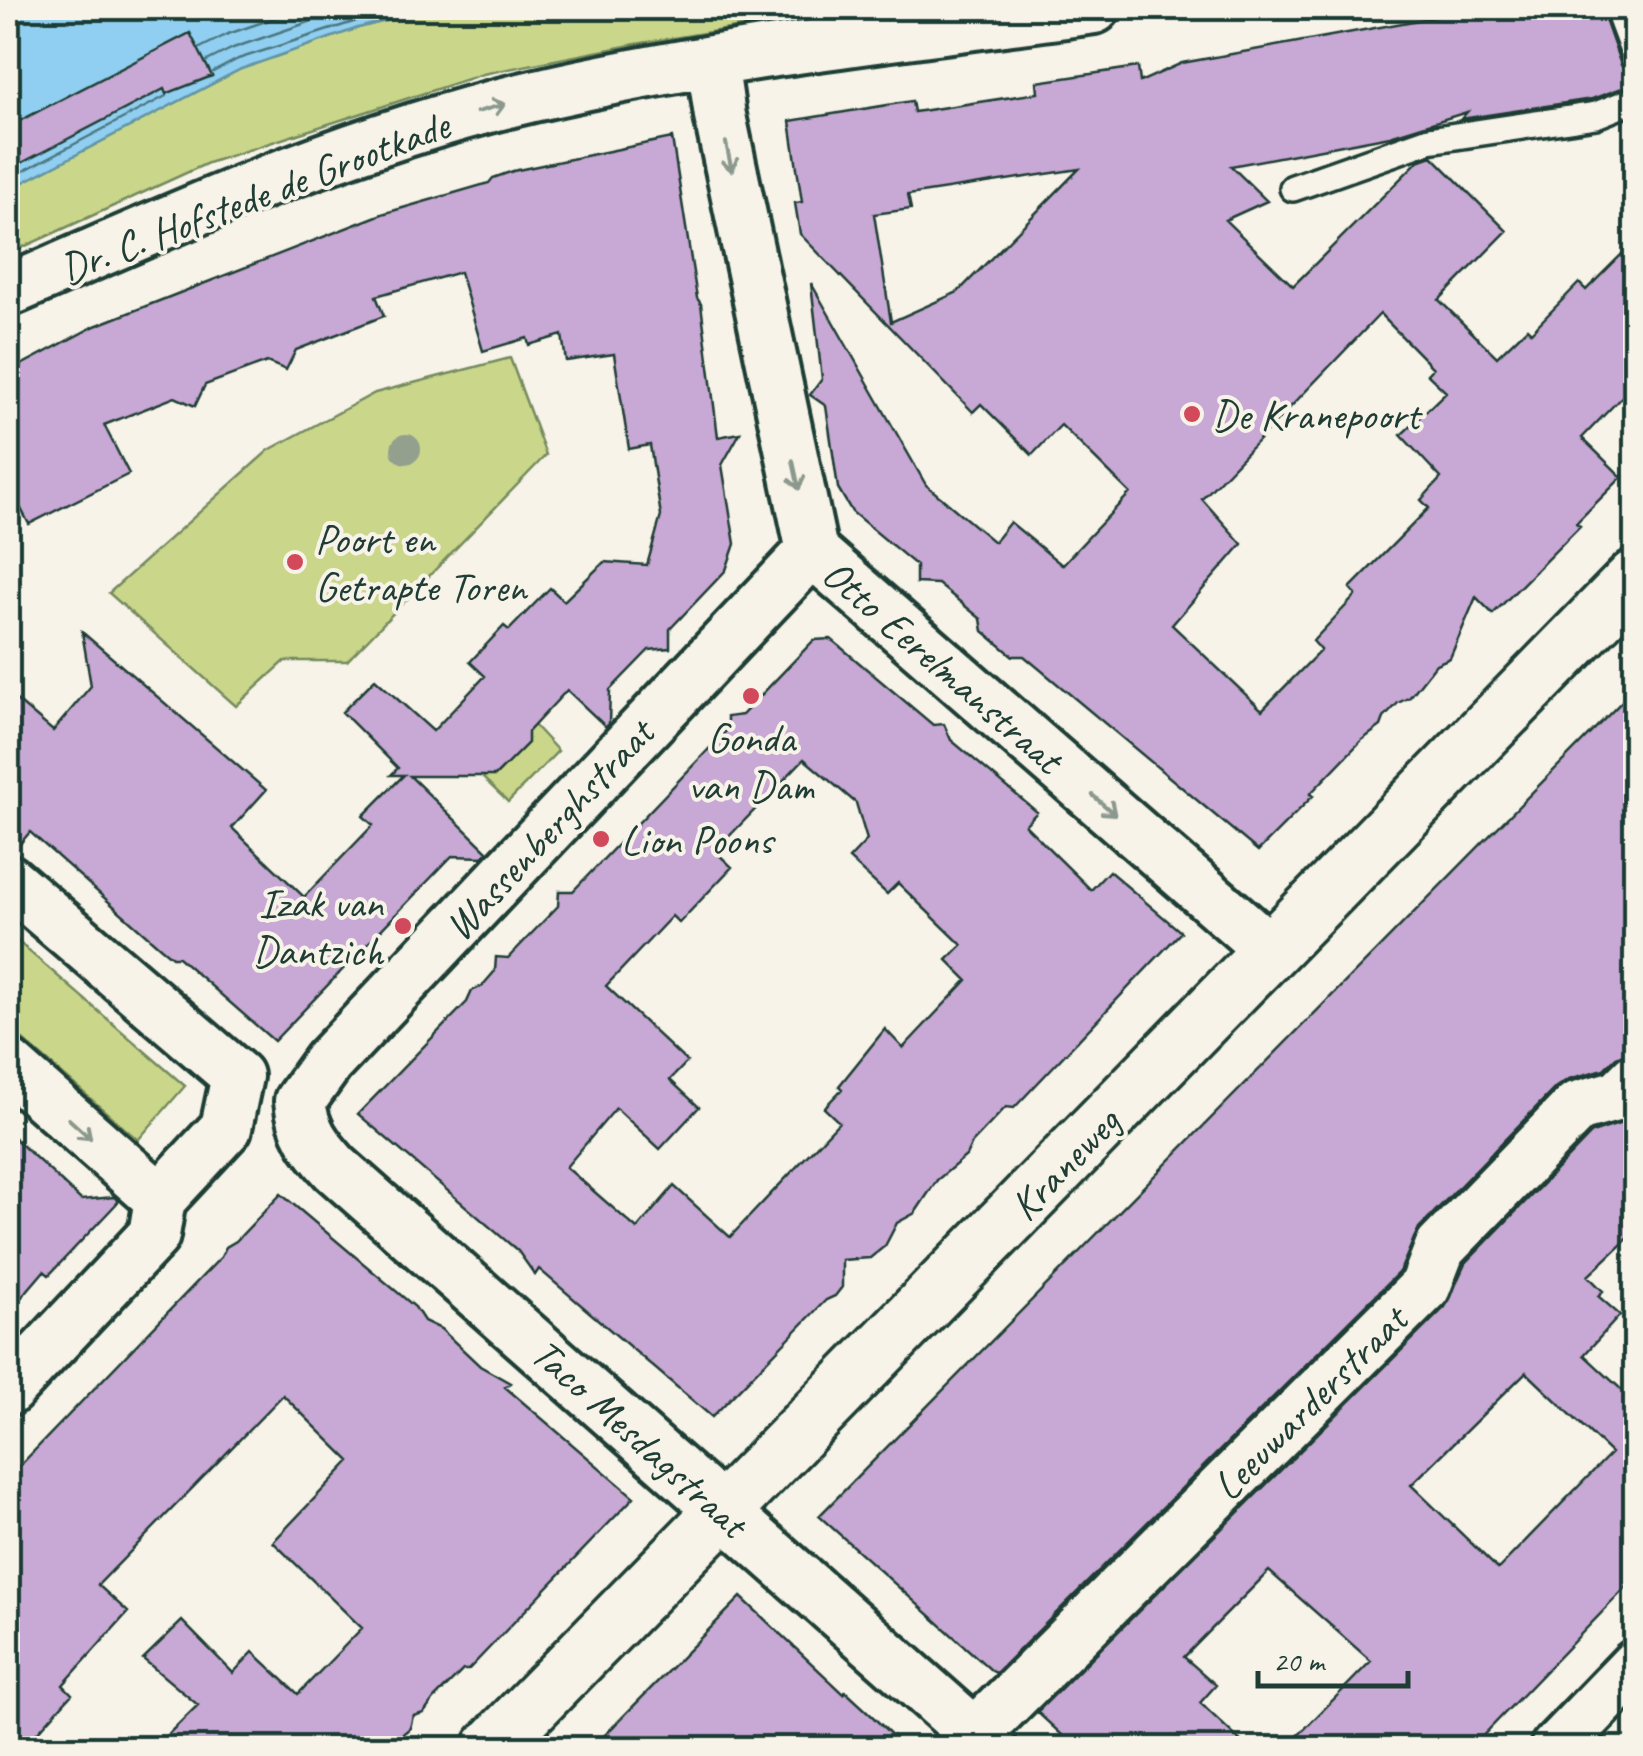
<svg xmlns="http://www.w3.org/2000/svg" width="1643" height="1756" font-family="Caveat,sans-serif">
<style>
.green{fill:#cad78a;stroke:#748a5f;stroke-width:2.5}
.water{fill:#90cff1;stroke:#6395a5;stroke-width:2.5}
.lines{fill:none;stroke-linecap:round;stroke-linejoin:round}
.shore{stroke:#4c7780;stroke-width:2.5}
.building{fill:#c8a8d4;stroke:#1f3d34;stroke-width:2.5;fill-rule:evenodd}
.service-casing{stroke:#1f3d34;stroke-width:32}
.minor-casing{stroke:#1f3d34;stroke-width:58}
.tertiary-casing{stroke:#1f3d34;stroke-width:62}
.service{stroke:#f7f3e8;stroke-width:25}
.minor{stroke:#f7f3e8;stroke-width:50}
.tertiary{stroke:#f7f3e8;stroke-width:55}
.tree{fill:#93a08e}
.oneway{stroke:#8b988e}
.poi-dot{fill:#d1495b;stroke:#f7f3e8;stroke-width:4}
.labels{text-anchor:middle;stroke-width:8;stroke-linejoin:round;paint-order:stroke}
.street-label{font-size:42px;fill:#1f3d34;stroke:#f7f3e8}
.poi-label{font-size:42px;fill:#1f3d34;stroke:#f7f3e8;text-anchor:start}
</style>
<rect width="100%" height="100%" fill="#f7f3e8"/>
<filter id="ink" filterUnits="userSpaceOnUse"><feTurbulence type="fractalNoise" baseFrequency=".01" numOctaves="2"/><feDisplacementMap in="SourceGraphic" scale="20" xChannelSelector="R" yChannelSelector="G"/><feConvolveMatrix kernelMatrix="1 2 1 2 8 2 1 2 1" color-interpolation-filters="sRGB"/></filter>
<g filter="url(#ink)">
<path class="green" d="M436,8H859L636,44L483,74L208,163L8,254V190L241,69L358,28Z
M510,358L546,455L347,661H285L236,706L109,593L269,450L375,393Z
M534,725L558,751L508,802L483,778L487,774L495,776L527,743L525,735Z
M8,933L185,1086L138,1140L8,1027Z"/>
<path class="water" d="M8,8H436L358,28L241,69L8,190Z"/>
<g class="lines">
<path class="shore" d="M200,48L228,34L304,8
M207,61L233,48L350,8
M213,72L238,59L397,8
M8,179L166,96"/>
</g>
<path class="building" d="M1485,8H1601L1621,65L1626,72L1636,75V83L1592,99L1461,119L1467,112L1390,136L1231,166L1267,201L1225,220L1293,286L1418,161L1432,156L1507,231L1439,300L1497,357L1527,328L1531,332L1579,283L1586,290L1636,240V382L1582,438L1622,477L1576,523L1580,526L1493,614L1476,597L1450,658L1436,664L1410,697L1398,703L1384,718L1381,726L1362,740L1310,794L1313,796L1258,851L1024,656H1013L983,631L981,619L938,584L916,583V565L852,512L838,488L826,406L810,395L822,379L811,283L926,485L994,542L1010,522L1062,565L1130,493L1061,425L1032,455L981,404L973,412L800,234L795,203L802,202L790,121L912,101L914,112L1038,93L1037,82L1138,67L1140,82L1182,63ZM1079,169L958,292L891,322L874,214L911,209L908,195ZM1380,314L1433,368L1427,374L1446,392L1401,435L1441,478L1421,500L1429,508L1350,588L1356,595L1313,641L1321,650L1262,710L1172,625L1242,544L1202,499Z
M190,33L212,76L166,94L164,89L8,170V127Z
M672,138L697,298L701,304L718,437L740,433L722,465L735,544L726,570L670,629V648L649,650L610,690L609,724L606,727L567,690L528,732V743L495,776H410L488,852L483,857L452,856L274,1041L178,957H172L161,948L30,832L13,852H8V693L53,731L91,686L82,632L266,790L232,828L304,897L373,825L363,816L404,775H391L398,768L342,712L375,679L433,731L485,676L470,662L504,626L509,630L550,588L564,601L604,562L647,565L661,516L650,445L629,449L614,354L566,361L562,335L529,345L527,338L483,351L460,272L376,296L384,316L296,350L286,370L267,362L205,385L195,406L175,397L104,425L129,474L29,524L8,484V372L95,326L382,214L489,183L493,178L513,171Z
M831,639L933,725L944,724L951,740L1037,812L1025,825L1091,890L1109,871L1181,932L1014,1108L1006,1107L972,1143L966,1156L937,1180L915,1213L897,1223L885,1246L870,1258L842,1260V1287L835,1296L826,1300L712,1417L539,1269L535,1275L518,1251L358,1114L467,1002L472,991L482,986L495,971L496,957L508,958L558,906L559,891H573L727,730V717L742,715L814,640ZM804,759L856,803L867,840L849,859L887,894L898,883L962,945L947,960L967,980L903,1048L885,1029L839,1086L842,1089L824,1108L839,1122L730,1237L674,1186L637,1229L566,1167L616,1108L660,1149L699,1107L670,1080L687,1062L606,986L672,916L679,923L732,867L715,851Z
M1636,687V1050L1616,1057L1604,1069L1569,1079L1556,1087L1419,1228L1400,1271L996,1673L992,1671L819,1516Z
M1636,1118V1231L1588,1276L1603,1291L1598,1296L1620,1315L1584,1355L1636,1403V1577L1471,1748H1286L1371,1661L1269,1571L1184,1657L1216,1685L1200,1703L1248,1748H1076L1037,1712L1445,1307L1465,1264L1592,1133ZM1526,1372L1611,1453L1498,1569L1411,1485Z
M8,1132L81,1200L114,1197L119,1201L49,1275L44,1271L8,1313Z
M281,1194L415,1307L424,1321L441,1329L480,1366L510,1383L505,1387L634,1497L468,1670H463L434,1699L424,1713L413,1716L410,1728L386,1748H154L198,1705L143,1659L182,1621L233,1673L253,1652L298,1694L362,1628L273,1542L350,1461L283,1395L98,1585L128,1612L63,1685L72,1694L28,1743L8,1724V1478L221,1257L226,1247L236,1241Z
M741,1597L844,1694L845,1691L871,1715L905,1748H592Z"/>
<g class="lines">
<defs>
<path id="service" d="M1617,8L1636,59
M1293,188L1429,140L1596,115L1636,99"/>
<path id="minor" d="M712,61L720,116L812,551L1270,950
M8,291C178,217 351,138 533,96C717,53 907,34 1094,8
M812,551L328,1062L300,1101C303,1131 315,1146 335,1168L991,1748
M8,880L237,1076L226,1128L160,1199L154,1235L8,1390
M8,1065L160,1199
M975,1734L1425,1287L1440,1248L1577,1107L1619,1095L1636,1078
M1556,1748L1636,1665"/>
<path id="tertiary" d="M491,1748L1636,577"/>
</defs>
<use href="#service" class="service-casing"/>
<use href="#minor" class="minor-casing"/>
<use href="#tertiary" class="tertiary-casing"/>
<use href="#service" class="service"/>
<use href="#minor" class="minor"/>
<use href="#tertiary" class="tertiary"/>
</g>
<circle class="tree" cx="406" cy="449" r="15"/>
<defs><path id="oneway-shaft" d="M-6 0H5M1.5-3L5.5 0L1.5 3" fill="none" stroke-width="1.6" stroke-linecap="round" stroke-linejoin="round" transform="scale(2.5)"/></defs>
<g class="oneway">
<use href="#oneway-shaft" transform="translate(491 108) rotate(-16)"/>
<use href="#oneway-shaft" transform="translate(729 157) rotate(78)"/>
<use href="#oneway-shaft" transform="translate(796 475) rotate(78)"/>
<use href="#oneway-shaft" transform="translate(1104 805) rotate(41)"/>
<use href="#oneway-shaft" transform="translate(80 1129) rotate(42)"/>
</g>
</g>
<g class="poi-dot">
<circle cx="1192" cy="414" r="10"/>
<circle cx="295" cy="562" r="10"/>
<circle cx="751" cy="696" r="10"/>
<circle cx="601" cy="839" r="10"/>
<circle cx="403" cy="926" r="10"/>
</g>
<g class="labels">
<g class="street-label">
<text transform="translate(254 196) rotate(-21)" y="15">Dr. C. Hofstede de Grootkade</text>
<text transform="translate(943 665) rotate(41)" y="15">Otto Eerelmanstraat</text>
<text transform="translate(548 829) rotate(-47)" y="15">Wassenberghstraat</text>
<text transform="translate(1064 1163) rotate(-46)" y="15">Kraneweg</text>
<text transform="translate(1309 1402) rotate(-45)" y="15">Leeuwarderstraat</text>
<text transform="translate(640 1437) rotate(42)" y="15">Taco Mesdagstraat</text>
</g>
<g class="poi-label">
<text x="1212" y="429">De Kranepoort</text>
<text x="315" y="553">Poort en<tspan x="315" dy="48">Getrapte Toren</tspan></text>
<text x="751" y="752" text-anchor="middle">Gonda<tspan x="751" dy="48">van Dam</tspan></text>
<text x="621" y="854">Lion Poons</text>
<text x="383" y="917" text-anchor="end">Izak van<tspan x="383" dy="48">Dantzich</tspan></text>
</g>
</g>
<rect width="1643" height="1756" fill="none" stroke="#f7f3e8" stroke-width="40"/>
<rect x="20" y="20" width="1603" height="1716" fill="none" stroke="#1f3d34" stroke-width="4" filter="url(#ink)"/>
<path d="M1258 1671v15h150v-15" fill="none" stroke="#1f3d34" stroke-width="5"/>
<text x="1273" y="1671" font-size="30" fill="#1f3d34" stroke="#f7f3e8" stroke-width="8" paint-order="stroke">20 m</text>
</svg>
